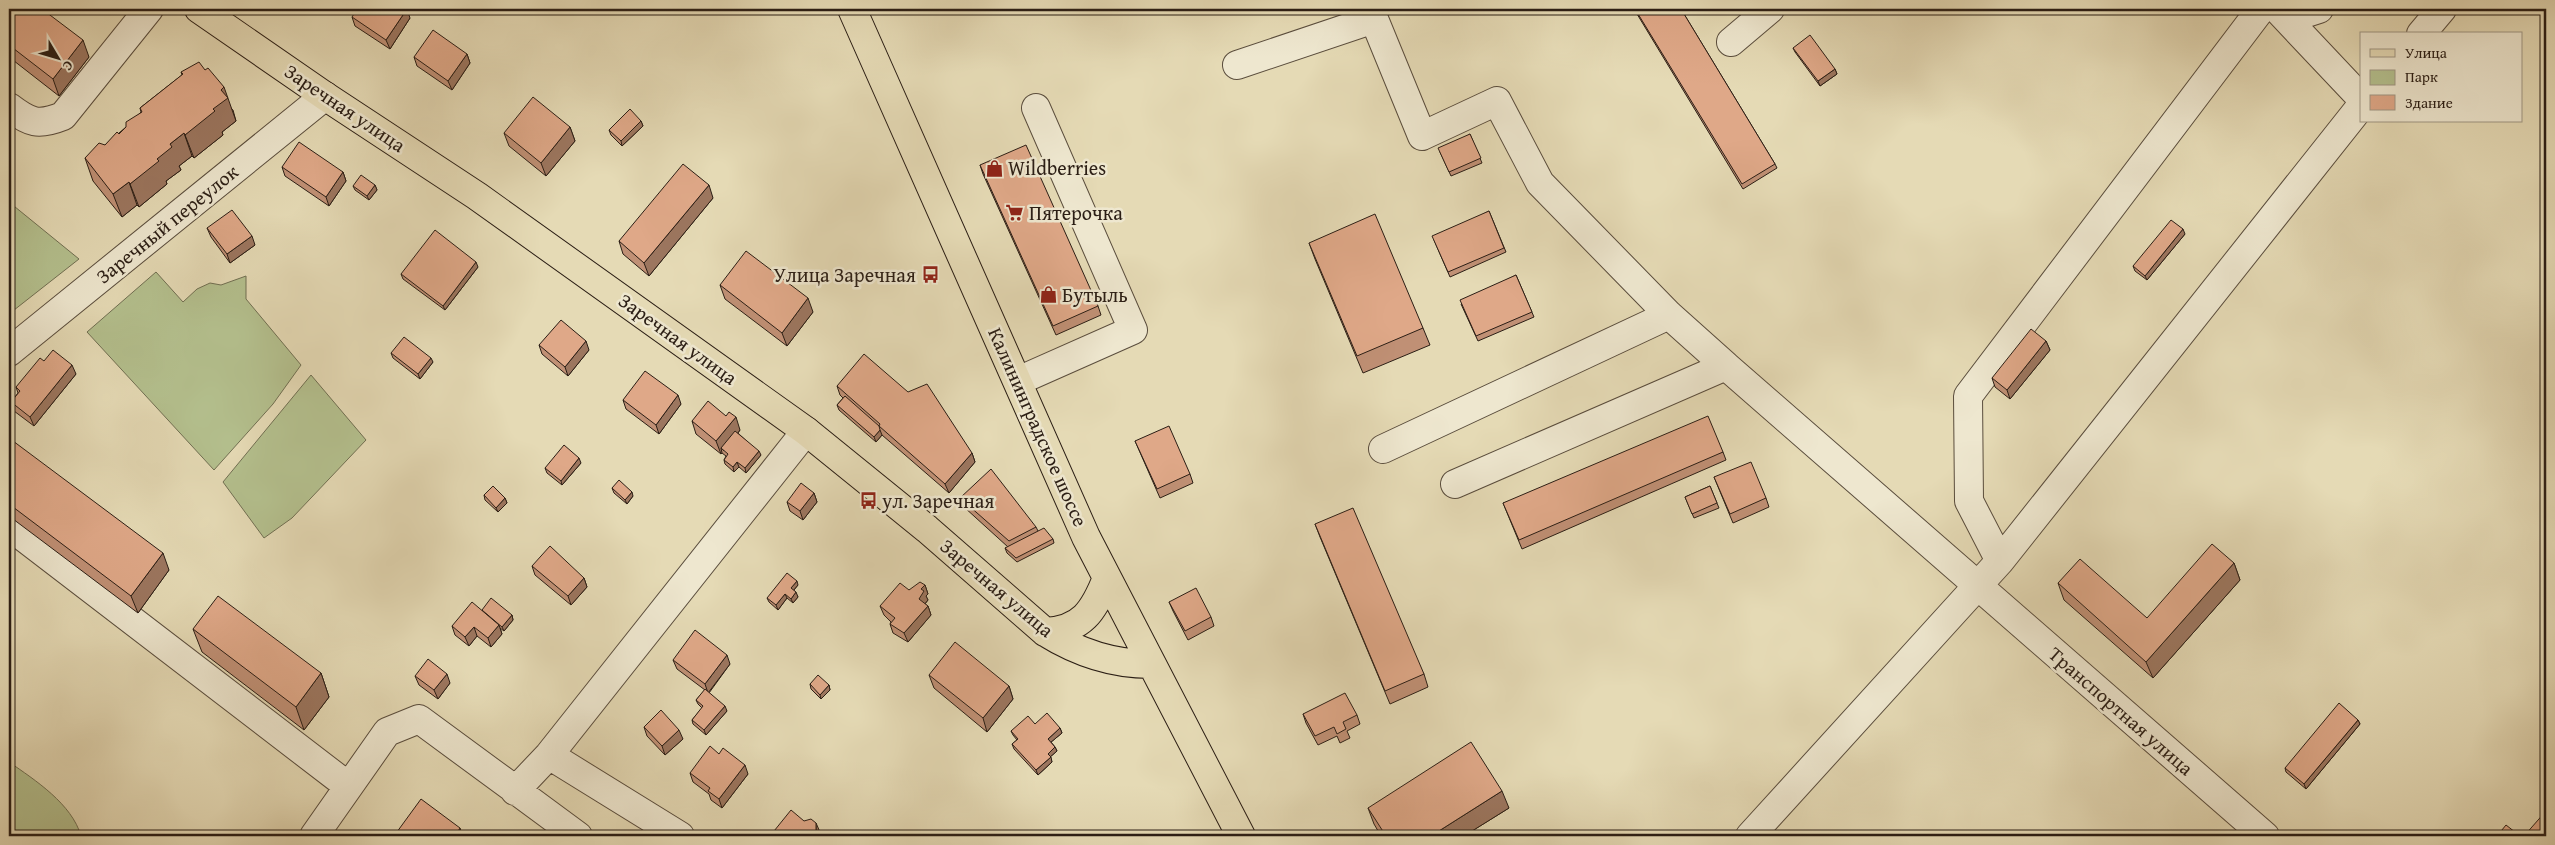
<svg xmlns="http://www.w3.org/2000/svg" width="2555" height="845" font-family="'Gentium Book Plus',serif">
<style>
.green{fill:#b4c08e;stroke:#706f52}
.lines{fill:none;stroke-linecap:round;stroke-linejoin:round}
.minor-casing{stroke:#5a4d3d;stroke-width:30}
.major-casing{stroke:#2b1e15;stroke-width:30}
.minor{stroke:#eee7cf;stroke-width:28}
.major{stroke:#e5dab5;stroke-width:28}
.wall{fill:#c09075;stroke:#2b1e15}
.shaded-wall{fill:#9c765f;stroke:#2b1e15}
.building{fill:#dfa888;stroke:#2b1e15}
.labels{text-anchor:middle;stroke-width:5;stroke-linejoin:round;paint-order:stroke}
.street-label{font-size:20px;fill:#2b1e15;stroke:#eee7cf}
.poi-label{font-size:20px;fill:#2b1e15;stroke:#eee7cf;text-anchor:start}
</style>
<rect width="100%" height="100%" fill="#e5dab5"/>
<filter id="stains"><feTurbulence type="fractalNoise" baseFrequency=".004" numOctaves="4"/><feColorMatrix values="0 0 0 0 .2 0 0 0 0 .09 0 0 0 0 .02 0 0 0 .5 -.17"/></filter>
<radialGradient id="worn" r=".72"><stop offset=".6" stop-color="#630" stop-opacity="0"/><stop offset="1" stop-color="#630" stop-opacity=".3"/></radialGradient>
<path class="green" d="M9,202L79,259L9,314Z
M156,272L183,302L197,289L210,283L221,285L246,276V299L301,365L273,404L214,470L87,332Z
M311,375L366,440L292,518L264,538L223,482Z
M9,762C35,780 72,804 81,836H9Z"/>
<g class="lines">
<defs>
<path id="minor" d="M2277,9L2361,98
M2288,19L2319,9
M2421,34L2442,9
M1731,42L1770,9
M1237,65L1374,19L1422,136L1497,101L1540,183L1669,315L1726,366
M9,107C30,123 38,126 63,116L149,9
M9,352L325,96
M1018,381L1133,330L1036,108
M1383,449L1669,315
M1455,484L1726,366L2265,836
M9,526L348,786
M2000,561L1969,501L1968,396L2261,9
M549,755L680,836
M515,791L549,755L806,431
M314,836L387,732L419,719L578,836
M1750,836L2000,561L2361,106"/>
<path id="major" d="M199,9L325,96L477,196L806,431L927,529L1045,632C1077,652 1112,664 1150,664
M852,9L1086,537L1241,836
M1045,632C1082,630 1094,611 1107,578"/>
</defs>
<use href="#minor" class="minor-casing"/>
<use href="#major" class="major-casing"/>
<use href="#minor" class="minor"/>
<use href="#major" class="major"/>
</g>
<path class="wall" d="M9,9L89,57L59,96L9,57Z
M1634,9H1681L1775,164L1777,168L1743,189Z
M352,17L410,18L390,49L355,26Z
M1793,48L1835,69L1837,74L1820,86L1795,52Z
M467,54L470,63L452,90L417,66L414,57Z
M181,72L233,110L236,121L222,132L223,135L194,158L192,156L179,166L181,170L166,181L167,184L139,207L137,205L122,217L93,181L85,158L105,145L126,127L141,112L140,108L182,75Z
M641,121L643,126L622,146L611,135L609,130Z
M570,127L575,141L546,176L509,146L504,133Z
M1470,134L1482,163L1451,176L1440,152Z
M980,165L1098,306L1101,315L1056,335L983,174Z
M282,167L343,172L346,181L329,206L285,176Z
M375,185L377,190L369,200L355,190L353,186Z
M713,198L649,276L623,254L619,241Z
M1489,211L1506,252L1450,277L1434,240Z
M207,228L255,245L230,263L211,237Z
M2185,234L2147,280L2135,271L2133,266Z
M1309,243L1423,328L1430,345L1363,373L1315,259Z
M478,267L445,310L403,279L401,274Z
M1516,275L1534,317L1478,341L1461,304Z
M720,285L813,312L787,346L725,299Z
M2046,341L2050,350L2010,399L1995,387L1992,378Z
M539,345L589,350L568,376L542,354Z
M391,353L433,362L420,379L393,358Z
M44,361L76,374L34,426L14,411L11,402L18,393L16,387Z
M837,386L972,453L975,462L949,493L882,435L876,442L839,410L837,405L843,398L840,395Z
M623,400L681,404L659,434L626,409Z
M692,421L740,430L738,433L761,455L746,473L739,467L734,472L725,464L724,460L726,456L722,453L721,454L696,434Z
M9,438L169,570L138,613L9,516Z
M1135,441L1190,474L1193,483L1160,498Z
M1723,452L1726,460L1522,549L1503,503Z
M581,463L562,485L547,473L545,468Z
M1714,477L1766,498L1769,507L1733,523Z
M1710,486L1719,508L1694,518L1685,497Z
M612,488L633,496L627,504L614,493Z
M814,493L817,502L803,520L790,511L787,502Z
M484,495L505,498L507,503L498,512L485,500Z
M960,498L1036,527L1038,531L1053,539L1054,543L1017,562L1007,553L1005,548L1008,547L964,507Z
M1315,524L1424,674L1428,687L1390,704L1320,537Z
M2234,563L2240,580L2153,678L2064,600L2058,583L2147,618Z
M532,566L584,578L587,587L571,605L535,575Z
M798,585L794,590L798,597L793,603L787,598L778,610L769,602L767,598Z
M925,585L928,594L926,596L928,600L925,604L928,606L931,615L908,642L893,633L890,624L891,622L884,615L880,606L909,590Z
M1169,602L1211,617L1214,626L1188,640L1173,611Z
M482,610L512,615L513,620L504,631L500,628L502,634L491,647L477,636L469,646L455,635L452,626L482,611Z
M193,629L321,673L329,697L304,730L202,652Z
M673,660L730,664L709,693L727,711L706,735L693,724L692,720L702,708L698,704L696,700L705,690L677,669Z
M929,675L1009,686L1013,699L987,732L934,688Z
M415,676L450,683L438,699L419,685Z
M810,684L829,685L830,690L821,699L811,689Z
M1303,714L1357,715L1360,724L1347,731L1350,738L1340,743L1337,736L1318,745L1306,723Z
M2358,720L2360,724L2306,789L2286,772L2285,768Z
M1035,724L1060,728L1062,733L1051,742L1055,747L1057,751L1050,757L1052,762L1038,775L1014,749L1012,744L1017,740L1013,735L1011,731Z
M644,727L683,739L665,755L647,736Z
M690,773L748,774L722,808L711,800L709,794L693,782Z
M1368,808H1509L1464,836H1381L1374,824Z"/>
<path class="shaded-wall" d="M407,9L410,18L390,49L386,40Z
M83,40L89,57L59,96L53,79Z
M467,54L470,63L452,90L448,81Z
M1835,69L1837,74L1820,86L1818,81Z
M224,87L236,121L222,132L223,135L194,158L185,135L213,109L221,90Z
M641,121L643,126L622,146L621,141Z
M570,127L575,141L546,176L541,163Z
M184,133L192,156L179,166L181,170L166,181L167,184L139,207L130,184L157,159L170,144Z
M343,172L346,181L329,206L326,197Z
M129,182L137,205L122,217L113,194Z
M375,185L377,190L369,200L367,196Z
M709,185L713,198L649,276L644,263Z
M2183,229L2185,234L2147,280L2145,276Z
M252,236L255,245L230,263L227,254Z
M476,262L478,267L445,310L443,306Z
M808,298L813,312L787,346L782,333Z
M586,341L589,350L568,376L565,367Z
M2046,341L2050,350L2010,399L2007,390Z
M431,358L433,362L420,379L418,374Z
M72,365L76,374L34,426L30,417Z
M678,395L681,404L659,434L656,425Z
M736,417L740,430L724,451L721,448L722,453L721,454L716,441Z
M880,430L882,435L876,442L874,437Z
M759,451L761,455L746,473L745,468Z
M972,453L975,462L949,493L945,484Z
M579,458L581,463L562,485L561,481Z
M737,462L739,467L734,472L733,467Z
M632,492L633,496L627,504L625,500Z
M814,493L817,502L803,520L800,511Z
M505,498L507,503L498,512L496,508Z
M163,553L169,570L138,613L131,596Z
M2234,563L2240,580L2153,678L2146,662Z
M584,578L587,587L571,605L568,596Z
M797,581L798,585L792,592L791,588Z
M925,585L928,594L926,596L928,600L922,607L919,599L921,589Z
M796,592L798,597L793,603L791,599Z
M785,594L787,598L778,610L776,605Z
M928,606L931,615L908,642L904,633Z
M512,615L513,620L504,631L502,627Z
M499,625L502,634L491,647L488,638Z
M474,627L477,636L469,646L465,637Z
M727,655L730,664L708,693L705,684Z
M321,673L329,697L304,730L296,707Z
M447,674L450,683L438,699L434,690Z
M829,685L830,690L821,699L820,695Z
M1009,686L1013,699L987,732L983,718Z
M725,706L727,711L706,735L704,730Z
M2358,720L2360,724L2306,789L2304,784Z
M1060,728L1062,733L1050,743L1048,739Z
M679,730L683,739L665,755L662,746Z
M1055,747L1057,751L1049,758L1048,754Z
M1051,757L1052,762L1038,775L1036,770Z
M745,765L748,774L722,808L719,799Z
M1502,791L1509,808L1464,836H1431Z
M816,823L820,832V836H816Z
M460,828L463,836H455Z"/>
<path class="building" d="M9,9H42L83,40L53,79L9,45Z
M357,9H407L386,40L352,17Z
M1635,9H1681L1775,164L1742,184Z
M433,30L467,54L448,81L414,57Z
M1810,35L1835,69L1818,81L1793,48Z
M199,62L205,70L208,68L224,87L221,90L228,98L213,109L215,111L185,135L184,133L170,144L172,147L157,159L159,161L130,184L129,182L113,194L85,158L99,143L105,145L117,132L119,134L126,127V122L142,112L140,108L183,74L181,72Z
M533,97L570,127L541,163L504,133Z
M630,109L641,121L621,141L609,130Z
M1470,134L1481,158L1449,172L1438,148Z
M299,142L343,172L326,197L282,167Z
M1026,145L1098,306L1053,326L980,165Z
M683,164L709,185L644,263L619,241Z
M361,175L375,185L367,196L353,186Z
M232,210L252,236L227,254L207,228Z
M1489,211L1504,248L1448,272L1432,236Z
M1375,214L1423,328L1357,356L1309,243Z
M2171,220L2183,229L2145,276L2133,266Z
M435,230L476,262L443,306L401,274Z
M746,251L808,298L782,333L720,285Z
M1516,275L1532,312L1476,336L1460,300Z
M561,320L586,341L565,367L539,345Z
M2031,329L2046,341L2007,390L1992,378Z
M404,337L431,358L418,374L391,353Z
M53,350L72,365L30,417L11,402L20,391L16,387L40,358L44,361Z
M864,354L908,392L927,384L972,453L945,484L879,426L880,424L837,386Z
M645,371L678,395L656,425L623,400Z
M845,396L879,426L880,430L874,437L837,405Z
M708,401L726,416L729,412L736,417L716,441L692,421Z
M1708,416L1723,452L1519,540L1503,503Z
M1169,426L1190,474L1157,489L1135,441Z
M735,431L759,451L745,468L737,462L733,467L724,460L728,454L721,448Z
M9,438L163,553L131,596L9,504Z
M564,445L579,458L561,481L545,468Z
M1751,462L1766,498L1730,514L1714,477Z
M991,469L1036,527L1009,541L960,498Z
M619,480L632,492L625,500L612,488Z
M801,483L814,493L800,511L787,502Z
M493,486L505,498L496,508L484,495Z
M1710,486L1717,503L1692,514L1685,497Z
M1353,508L1424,674L1385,691L1315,524Z
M1044,528L1053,539L1016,558L1005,548Z
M2212,544L2234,563L2146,662L2058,583L2080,559L2147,618Z
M550,546L584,578L568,596L532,566Z
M787,573L797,581L791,588L796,592L791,599L785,594L776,605L767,598Z
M920,582L925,585L921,589L924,591L919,599L928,606L904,633L890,624L895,618L880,606L900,583L909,590Z
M1196,588L1211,617L1185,631L1169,602Z
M218,596L321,673L296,707L193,629Z
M491,598L512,615L502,627L482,610Z
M472,602L499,625L488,638L474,627L465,637L452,626Z
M695,630L727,655L705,684L673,660Z
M955,642L1009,686L983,718L929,675Z
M428,659L447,674L434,690L415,676Z
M818,675L829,685L820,695L810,684Z
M705,689L725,706L704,730L692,720L703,706L696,700Z
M1345,693L1357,715L1343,722L1346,729L1337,734L1334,727L1315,736L1303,714Z
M2339,703L2358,720L2304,784L2285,768Z
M661,710L679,730L662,746L644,727Z
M1047,713L1060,728L1048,739L1055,747L1048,754L1051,757L1036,770L1012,744L1018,739L1011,731L1028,716L1035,724Z
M1471,742L1502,791L1431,836H1386L1368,808Z
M710,746L719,754L723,748L745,765L719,799L708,791L710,788L690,773Z
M421,799L460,828L455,836H394Z
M791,810L804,821L811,819L816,823V830L819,833L816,836H770Z
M2546,811V836H2524Z
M2506,825L2520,836H2497Z"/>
<defs>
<symbol id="shop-bare" viewBox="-9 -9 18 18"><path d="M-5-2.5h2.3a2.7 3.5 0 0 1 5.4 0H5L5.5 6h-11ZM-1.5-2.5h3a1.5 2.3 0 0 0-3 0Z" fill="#8f2418" stroke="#eee7cf" stroke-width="2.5" paint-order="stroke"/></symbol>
<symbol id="supermarket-bare" viewBox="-9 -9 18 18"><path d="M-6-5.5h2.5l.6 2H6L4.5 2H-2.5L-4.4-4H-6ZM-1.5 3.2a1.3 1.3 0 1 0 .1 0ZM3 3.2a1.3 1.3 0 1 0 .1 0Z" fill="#8f2418" stroke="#eee7cf" stroke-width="2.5" paint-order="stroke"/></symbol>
<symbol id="bus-bare" viewBox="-9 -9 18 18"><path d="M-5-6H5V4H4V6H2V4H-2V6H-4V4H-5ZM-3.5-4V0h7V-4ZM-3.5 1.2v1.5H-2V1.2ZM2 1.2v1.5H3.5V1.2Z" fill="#8f2418" stroke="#eee7cf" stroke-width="2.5" paint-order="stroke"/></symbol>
</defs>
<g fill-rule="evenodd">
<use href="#shop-bare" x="982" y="156" width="25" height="25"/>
<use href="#supermarket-bare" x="1002" y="200" width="25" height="25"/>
<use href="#bus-bare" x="918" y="262" width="25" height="25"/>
<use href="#shop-bare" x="1036" y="282" width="25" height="25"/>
<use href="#bus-bare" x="856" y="488" width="25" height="25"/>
</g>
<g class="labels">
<g class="street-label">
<text transform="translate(345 108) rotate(34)" y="7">Заречная улица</text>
<text transform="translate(167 224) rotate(-39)" y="7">Заречный переулок</text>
<text transform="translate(678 339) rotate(36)" y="7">Заречная улица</text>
<text transform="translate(1038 427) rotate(66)" y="7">Калининградское шоссе</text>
<text transform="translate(997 588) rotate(40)" y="7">Заречная улица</text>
<text transform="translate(2121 711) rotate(41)" y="7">Транспортная улица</text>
</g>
<g class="poi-label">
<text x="1008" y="175">Wildberries</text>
<text x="1029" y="220">Пятерочка</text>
<text x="916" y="282" text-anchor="end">Улица Заречная</text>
<text x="1062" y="302">Бутыль</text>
<text x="882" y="508">ул. Заречная</text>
</g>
</g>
<rect width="2555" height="845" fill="none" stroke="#e5dab5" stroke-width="30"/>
<rect x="10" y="10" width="2535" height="825" fill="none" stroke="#2b1e15" stroke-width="2.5"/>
<rect x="15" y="15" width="2525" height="815" fill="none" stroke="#2b1e15"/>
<rect x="2360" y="32" width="162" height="90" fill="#eee7cf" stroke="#a09785"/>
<rect x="2370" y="49" width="25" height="8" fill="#e5dab5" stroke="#a09785"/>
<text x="2405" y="58" font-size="15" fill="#2b1e15">Улица</text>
<rect x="2370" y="70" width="25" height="15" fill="#b4c08e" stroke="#a09785"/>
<text x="2405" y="82" font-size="15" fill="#2b1e15">Парк</text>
<rect x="2370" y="95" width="25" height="15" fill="#dfa888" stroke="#a09785"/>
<text x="2405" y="108" font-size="15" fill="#2b1e15">Здание</text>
<g transform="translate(58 58) rotate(128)" stroke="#eee7cf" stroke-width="4" paint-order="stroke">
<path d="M0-4L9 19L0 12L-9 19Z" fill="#2b1e15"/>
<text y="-8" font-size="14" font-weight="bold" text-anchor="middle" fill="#2b1e15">С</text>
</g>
<rect width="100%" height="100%" filter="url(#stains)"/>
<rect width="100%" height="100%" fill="url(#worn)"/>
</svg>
